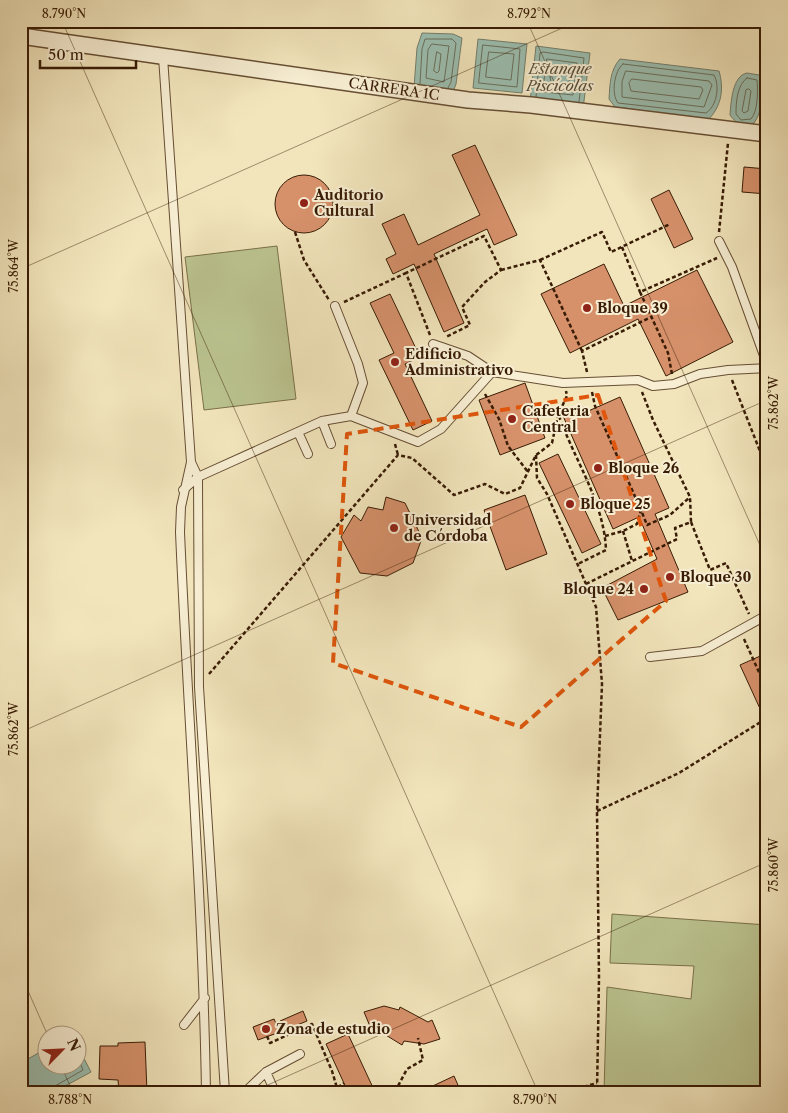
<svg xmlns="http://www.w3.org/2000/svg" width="788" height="1113" font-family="'Libre Caslon Text',serif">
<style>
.green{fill:#bbc490;stroke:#7a704a}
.water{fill:#9bbfb1;stroke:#737e6c}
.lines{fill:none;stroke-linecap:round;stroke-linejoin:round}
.shore{stroke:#6a6e5b;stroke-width:1}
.building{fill:#d6916b;stroke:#381c05}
.lane-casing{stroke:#664e33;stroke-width:10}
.street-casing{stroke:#664e33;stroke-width:18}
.path{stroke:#381c05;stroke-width:2.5;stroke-dasharray:4 2.5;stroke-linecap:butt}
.lane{stroke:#f7eed3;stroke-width:8}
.street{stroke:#f7eed3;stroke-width:15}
.marked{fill:none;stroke:#df560c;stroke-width:4;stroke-dasharray:10 6;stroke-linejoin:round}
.ticks{fill:none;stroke:#381c05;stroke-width:1;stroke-opacity:0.45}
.poi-dot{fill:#8f2418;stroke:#f7eed3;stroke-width:2}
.labels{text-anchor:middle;stroke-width:4;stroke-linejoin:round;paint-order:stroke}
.street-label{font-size:14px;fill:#381c05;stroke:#f7eed3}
.poi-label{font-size:14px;font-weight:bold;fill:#381c05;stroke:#f7eed3;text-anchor:start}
.water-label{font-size:15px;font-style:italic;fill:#564d39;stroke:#f7eed3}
.neatline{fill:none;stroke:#381c05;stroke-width:2}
.ticks-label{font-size:12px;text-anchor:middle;fill:#381c05}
</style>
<rect width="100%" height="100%" fill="#f2e5bc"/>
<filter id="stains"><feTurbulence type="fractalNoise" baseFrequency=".004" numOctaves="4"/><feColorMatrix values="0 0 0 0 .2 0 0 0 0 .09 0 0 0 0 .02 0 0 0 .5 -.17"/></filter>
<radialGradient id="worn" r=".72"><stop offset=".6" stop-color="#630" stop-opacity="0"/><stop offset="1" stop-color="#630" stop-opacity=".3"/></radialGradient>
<path class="green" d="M277,246L296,399L204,410L185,257Z
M612,914L767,925V1092H604L607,987L691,999L694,966L610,963Z"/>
<path class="water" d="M422,33L453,34L462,38L456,84L453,92L414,87L417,48Z
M478,39L527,44L522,93L473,88Z
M536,46L590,53L583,109L530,102Z
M620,59L719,71C724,88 722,105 709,119L615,107L609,99C610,84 610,70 620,59Z
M747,73L759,75L763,78C762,93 763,111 754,123C742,125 738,126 730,115C731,103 732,76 747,73Z
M78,1047L91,1072L54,1092H23L21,1063L47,1048L48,1066H78Z"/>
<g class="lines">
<path class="shore" d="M432,44L449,46L444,82L426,78L428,50Z
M483,45L520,49L517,87L479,83Z
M437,52L441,54L439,71L437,73L434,71Z
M489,52L514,54L511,80L486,77Z
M547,59L577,63L573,95L543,92Z
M623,64L714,75C720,86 717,106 706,113L618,103C611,94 614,71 623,64Z
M550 77a10 10 0 1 1 20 0a10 10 0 1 1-20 0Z
M626,71L709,81L712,85L704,107L622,97V82Z
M747,78L757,80C758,91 758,111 751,119L741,120L736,114C736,102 737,85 747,78Z
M632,79L701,87L703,90L699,99L631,91L629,83Z
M420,84L422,49L425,39H452L456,43L451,82L448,88
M749,89L751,91L748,111L744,113L742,111L746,90Z
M536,97L540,53L543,52L584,58L579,102
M53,1092L55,1086L83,1070L78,1058"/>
</g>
<path class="building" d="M475,145L517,235L494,245L487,229L434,254L464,323L444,332L414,264L393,274L386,259L396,254L382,224L404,214L418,245L480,215L452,155Z
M744,167L767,169V194L742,192Z
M275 204a29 29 0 1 1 58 0a29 29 0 1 1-58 0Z
M669,190L693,239L674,248L651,199Z
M604,264L624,306L697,270L733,342L666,376L638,319L570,353L541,294Z
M390,294L420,357L405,364L432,421L413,430L379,360L394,353L370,303Z
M525,383L545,438L500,455L479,400Z
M620,397L669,508L655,514L688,592L618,620L602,588L657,559L639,517L613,529L563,416L584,407L586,412Z
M558,454L601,544L582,553L539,463Z
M525,495L547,554L506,570L484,510Z
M386,497L405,503L422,538L413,563L387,576L360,573L341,537L354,515L361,521L368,507L383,510Z
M767,653V724L740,665Z
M384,1006L399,1010L400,1007L428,1022L432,1020L440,1039L424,1044L404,1041L402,1045L376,1029L372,1031L364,1012Z
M303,1011L307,1021L285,1030L280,1021Z
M274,1019L280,1032L258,1040L253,1027Z
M348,1034L375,1092H348L326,1044Z
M145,1042L147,1092H119L118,1080L99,1079L100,1046H118V1043Z
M454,1076L461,1092H420Z"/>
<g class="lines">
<defs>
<path id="lane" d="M163,57L191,462L181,507L180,532C188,719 203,905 206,1092
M719,241L732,267L767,364
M335,306L358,364L363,383L351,416
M433,344L468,356L492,372
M322,421L331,444
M298,432L308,454
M191,462L198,477L199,687L225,1092
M183,490L198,477L322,421L351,416L418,442L441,429L492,372L563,383L638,380L653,386L674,384L700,374L728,370L767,368
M650,657L702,651L767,615
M184,1025L205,998
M266,1072L275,1092
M245,1092L266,1072L300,1054"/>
<path id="street" d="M21,36L468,100L531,105L767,134"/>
</defs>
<use href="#lane" class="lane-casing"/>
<use href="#street" class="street-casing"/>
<path class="path" d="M295,232L304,260L329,300
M719,232L728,143
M622,247L640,292
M540,260L602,232L611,252L670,224
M501,270L540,260L582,351
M344,302L406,273
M430,335L406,273L484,236L501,270L485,282L462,307L470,325L446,337
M417,350L425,347
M587,372L582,351L651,317
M672,374L668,353L640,292L717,258
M732,380L767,469
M592,392L595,406L641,510
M485,394L499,419L508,446L528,472
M559,416C575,461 604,502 606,550L578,564
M395,444L398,455
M536,455L537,478L547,494L596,607L602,684L597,811L599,978L597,1092
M691,522L710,570L726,563L749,614
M623,531L632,561
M605,536L623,531L637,524L641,510L647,525L670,515L690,497
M586,584L677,539L675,528L691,522L690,497L653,420L642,392
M744,639L767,690
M209,674L398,455L412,458L454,495L485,484L505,494L520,488L536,455L552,443L558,415L567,396L566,391
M597,811L679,773L767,718
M295,1026L298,1031
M267,1036L270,1043L312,1024L332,1071L337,1088L344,1083
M332,1092L337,1088
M400,1092L398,1086L407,1069L423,1060L418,1038
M565,1092L597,1083"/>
<use href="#lane" class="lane"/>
<use href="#street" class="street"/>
</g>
<path class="marked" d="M598,395L666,601L521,727L333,663L347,434Z"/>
<path class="ticks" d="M62,21L538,1092M527,21L767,561M21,269L578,21M21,732L767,400M21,975L48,1036M61,1066L73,1092M252,1092L767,862"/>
<g class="poi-dot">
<circle cx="304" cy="203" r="5"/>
<circle cx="587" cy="308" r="5"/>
<circle cx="395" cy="362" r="5"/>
<circle cx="512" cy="419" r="5"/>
<circle cx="598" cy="468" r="5"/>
<circle cx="570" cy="504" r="5"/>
<circle cx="394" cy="528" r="5"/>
<circle cx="670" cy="577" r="5"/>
<circle cx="644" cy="589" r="5"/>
<circle cx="266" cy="1029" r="5"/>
</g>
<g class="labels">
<g class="street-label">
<text transform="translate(394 89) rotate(8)" y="5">CARRERA 1C</text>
</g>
<g class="poi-label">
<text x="314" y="200">Auditorio<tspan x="314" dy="16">Cultural</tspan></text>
<text x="597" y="313">Bloque 39</text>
<text x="405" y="359">Edificio<tspan x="405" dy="16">Administrativo</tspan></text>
<text x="522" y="416">Cafeteria<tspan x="522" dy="16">Central</tspan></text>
<text x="608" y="473">Bloque 26</text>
<text x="580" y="509">Bloque 25</text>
<text x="404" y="525">Universidad<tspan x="404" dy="16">de Córdoba</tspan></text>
<text x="680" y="582">Bloque 30</text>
<text x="634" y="594" text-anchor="end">Bloque 24</text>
<text x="276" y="1034">Zona de estudio</text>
</g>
<g class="water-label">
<text x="560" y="74">Estanque<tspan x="560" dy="17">Piscícolas</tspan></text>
</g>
</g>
<rect width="788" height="1113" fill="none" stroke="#f2e5bc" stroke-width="55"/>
<g transform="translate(62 1050) rotate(66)"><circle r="24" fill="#f7eed3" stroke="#ab9a81"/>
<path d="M0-4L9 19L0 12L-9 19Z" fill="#8f2418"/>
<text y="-8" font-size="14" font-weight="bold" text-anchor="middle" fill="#381c05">N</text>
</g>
<path d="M40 60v8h96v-8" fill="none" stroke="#381c05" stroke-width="2.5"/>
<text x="48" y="60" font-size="15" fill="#381c05" stroke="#f7eed3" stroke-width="4" paint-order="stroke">50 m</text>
<rect x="28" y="28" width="732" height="1058" class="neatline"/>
<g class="ticks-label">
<text x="64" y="18">8.790°N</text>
<text x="529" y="18">8.792°N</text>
<text transform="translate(14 266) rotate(-90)" y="4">75.864°W</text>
<text transform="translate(774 403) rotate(-90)" y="4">75.862°W</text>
<text transform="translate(14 729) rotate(-90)" y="4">75.862°W</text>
<text transform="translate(774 865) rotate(-90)" y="4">75.860°W</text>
<text x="70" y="1104">8.788°N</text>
<text x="535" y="1104">8.790°N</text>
</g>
<rect width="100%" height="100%" filter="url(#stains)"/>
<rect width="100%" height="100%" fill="url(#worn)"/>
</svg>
